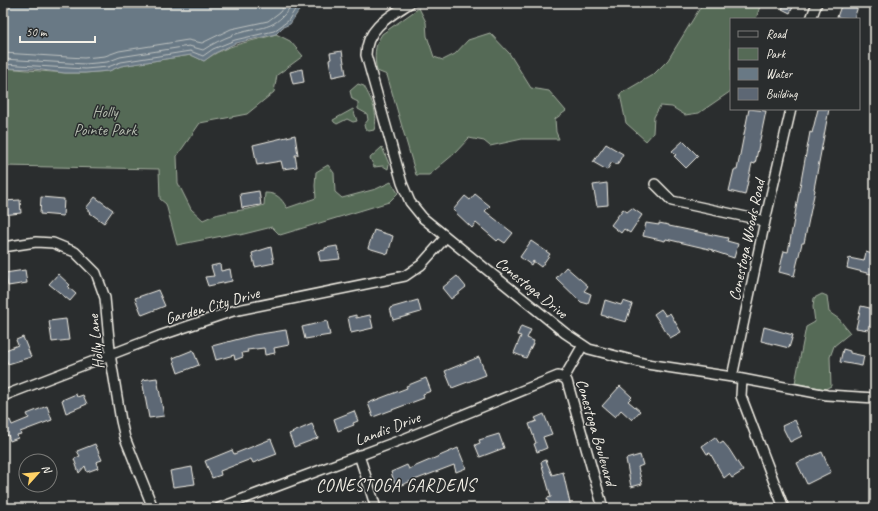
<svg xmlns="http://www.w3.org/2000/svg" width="878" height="511" font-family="Caveat,sans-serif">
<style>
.green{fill:#556a56;stroke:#a4ae9f}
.water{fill:#697985;stroke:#a1a9ad}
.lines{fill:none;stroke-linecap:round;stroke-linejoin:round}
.shore{stroke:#bcc1c0;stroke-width:1}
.building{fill:#5d6774;stroke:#f4f1e8}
.minor-casing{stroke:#f4f1e8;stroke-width:12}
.minor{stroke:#2a2d2e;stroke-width:9}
.labels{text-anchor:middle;stroke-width:3;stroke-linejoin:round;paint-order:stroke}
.park-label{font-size:16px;fill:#b4bbae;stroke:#2a2d2e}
.street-label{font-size:16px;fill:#f4f1e8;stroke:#2a2d2e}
.neighbourhood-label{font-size:17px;letter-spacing:1px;fill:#f4f1e8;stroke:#2a2d2e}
</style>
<rect width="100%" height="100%" fill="#2a2d2e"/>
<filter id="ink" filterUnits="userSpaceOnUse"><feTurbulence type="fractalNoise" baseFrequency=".025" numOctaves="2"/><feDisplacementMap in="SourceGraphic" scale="8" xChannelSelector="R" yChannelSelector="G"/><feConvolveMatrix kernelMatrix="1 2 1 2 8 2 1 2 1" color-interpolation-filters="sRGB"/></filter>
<g filter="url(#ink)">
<path class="green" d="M703,3H761L756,19H731V91L699,113L685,115L672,107L660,106L654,117L653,133L646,141L626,123L620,94L654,74L668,60Z
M419,8L426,22L427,36L434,57L443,60L455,54L468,40L490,33L509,53L531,88L549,91L566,111L555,119L556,132L559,139H522L490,146L484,141L469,138L454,154L429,175H416L387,75L377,71C374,57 374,46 382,34Z
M276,34L290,41L303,56L277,75L274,92L247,114L200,123L177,156L178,183L191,209L203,220C222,210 244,212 264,205L265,193C277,193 281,198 287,208L316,198L315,186L316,172L328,165L334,173L335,192L342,198L376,189L391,182L398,193L389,202L280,235L272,227L240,235L237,233L177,245L166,204L160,199L159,169L3,166V68L65,73H85L109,71L121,66L191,55L204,61C228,43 249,43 276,34Z
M358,84L364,86C372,101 379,114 374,130L369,131L365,129L364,125L368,120L367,114L358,109V102L352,99L350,91Z
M353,109L357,121L353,122L347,119L337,124L334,122L333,120Z
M382,147L389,164L388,169L383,166L374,167L370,158Z
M822,294L827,296L829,312L839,319L850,333L834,346L830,357L831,386L825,389L795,383L806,327L815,322L813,307L814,298Z"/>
<path class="water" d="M3,3H304L290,24L283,27L276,34L236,43L215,53L204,61L191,55L121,66L109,71L85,73H65L34,69L3,68Z"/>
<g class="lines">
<path class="shore" d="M3,53L84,58L105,56L119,51L188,40L202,43L231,29L268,21L280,12L286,3
M3,59L85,64L107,62L120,57L189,46L203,50C212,44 222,39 233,35C262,25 274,33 293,3
M3,64L85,69L108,67L121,62L190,51L203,56L213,49L235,40L274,31L288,21L299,3"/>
</g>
<path class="building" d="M785,3H795L790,13L782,9Z
M842,3H859L854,19L837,17Z
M342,51L346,74L332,77L329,60L331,59L330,53Z
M302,69L304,82L293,84L290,72Z
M749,109L766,111L755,164L752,163L745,195L729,191L734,170H737Z
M818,109H829L814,189L815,190L804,243H802L794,276L779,272L784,251L788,252L810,132L812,133Z
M295,135L298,155H295L297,167L283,169L281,161L257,165L253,145Z
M683,141L698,156L686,168L674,156L676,155L672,151Z
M606,144L623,154L617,165L612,162L607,170L593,162Z
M607,183L608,205L597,206L593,185Z
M259,191L261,205L242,208L240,194Z
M475,194L490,206L485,211L513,233L505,243L499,239L497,241L476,223L472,228L453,210L465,196L470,200Z
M41,197L64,199L63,216L40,214Z
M95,197L113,210L104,223L90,213L91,212L86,208Z
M20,200L21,213L3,215V201Z
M632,208L642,215L630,233L624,229L621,233L611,225L623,209L627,212Z
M646,223L659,225V223L669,225V226L728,238L727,241L738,244L734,258L713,251V250L666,239L665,241L643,236Z
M374,230L393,236L388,254L368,248Z
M531,241L550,254L541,267L533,261L531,265L520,257Z
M337,246L340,259L320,261L318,251L325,250V248Z
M271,247L274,263L255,267L252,253Z
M866,252L875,255V275L847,268L849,258L864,261Z
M220,264L221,271L230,269L232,281L208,286L205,277L214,276L211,266Z
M566,267L588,286L584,291L591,294L588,304L581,302L556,278Z
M25,270L27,283L8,286L5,273Z
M58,274L70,285L68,287L76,294L70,301L49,284Z
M457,276L466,287L451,299L442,288Z
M158,290L165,306L142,315L135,298Z
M418,300L421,312L393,320L390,308Z
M605,300L621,305L623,301L632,304L626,322L601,315Z
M861,306L874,309L871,326L869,325L868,330L856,328Z
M661,309L666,316L670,313L681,332L670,338L654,314Z
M356,315V318L370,315L373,328L351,333L348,317Z
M66,319L69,340L52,342L49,321Z
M327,321L330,335L305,339L302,327Z
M521,326L531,330L527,338L534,341L526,358L514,353L521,336L517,335Z
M764,327L793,335L789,348L761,341Z
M286,330L289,345L274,348L275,353L265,355L264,348L247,350L248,352L242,353L243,357L235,360L234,355L216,360L212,346L254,335Z
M23,337L31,357L8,364L3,351L18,345L16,340Z
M843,349L850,351V353L864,356L862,366L840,362Z
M193,350L199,365L178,373L173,358Z
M479,357L486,375L452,388L445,371Z
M157,378L164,416L149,418L142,380Z
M426,378L431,391L423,394L424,398L373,417L368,403L407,388L406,386Z
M620,386L632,397L628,401L640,411L632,420L621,410L615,417L602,406Z
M76,394L77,397L83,395L87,404L66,413L62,400Z
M47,406L52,420L20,432L21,434L17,435L18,438L10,441L8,435L3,437V423L10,420L12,425L29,418L27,414Z
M354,411L358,421L353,423L354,425L338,431L334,419Z
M544,414L552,434L543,437L547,448L537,452L534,444L536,443L529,424L537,421L535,418Z
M795,420L802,436L790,442L782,426Z
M312,424L318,438L294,447L289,434Z
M499,434L504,448L480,457L475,445L480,443L479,440Z
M715,437L720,444L723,442L729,449L743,471L732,478L729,474L724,478L710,453L707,454L702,446Z
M271,439L277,454L253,463L251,459L220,471L221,475L212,478L205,461L232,450L234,454Z
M95,444L102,460L96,462L98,468L87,472L85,466L79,473L74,459L80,456L77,451Z
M458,448L466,468L456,472L454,465L396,487L391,472L407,465L409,469Z
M822,452L831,472L807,484L797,463Z
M640,455L643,465L638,467L642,484L631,487L626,459Z
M546,460L552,475L563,472L571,508H558L557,505L550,508L547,498L551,497L541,462Z
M192,467L195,484L173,487L170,471Z"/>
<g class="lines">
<defs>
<path id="minor" d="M410,3C390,16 366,28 366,55L402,183L410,202L423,218L565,333L589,349L647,364L732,377L827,395L875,398
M811,19L817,3
M655,184L672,201L765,221
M3,247L36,242L53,243L75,252L96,273L105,298L111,360L121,421L125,438L153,508
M732,377L765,221L791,109
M564,378L567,381L603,508
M564,378L583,345
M742,379L741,396L784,508
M3,396L159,336L233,311L405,276L421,265L446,237
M359,455L376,508
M219,508L406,438L558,376L564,378"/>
</defs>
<use href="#minor" class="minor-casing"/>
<use href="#minor" class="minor"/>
</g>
</g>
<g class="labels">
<g class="park-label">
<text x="105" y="117">Holly<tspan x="105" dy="18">Pointe Park</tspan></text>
</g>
<g class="street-label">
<text transform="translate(746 240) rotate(-78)" y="6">Conestoga Woods Road</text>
<text transform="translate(532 287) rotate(39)" y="6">Conestoga Drive</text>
<text transform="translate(212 305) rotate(-16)" y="6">Garden City Drive</text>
<text transform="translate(95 342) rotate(-96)" y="6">Holly Lane</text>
<text transform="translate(387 428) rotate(-21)" y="6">Landis Drive</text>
<text transform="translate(597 432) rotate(74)" y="6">Conestoga Boulevard</text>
</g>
<g class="neighbourhood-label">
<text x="396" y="491">CONESTOGA GARDENS</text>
</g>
</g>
<rect width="878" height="511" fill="none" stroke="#2a2d2e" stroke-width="16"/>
<rect x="8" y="8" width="862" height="495" fill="none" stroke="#f4f1e8" stroke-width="1.5" filter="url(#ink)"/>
<rect x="730" y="18" width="130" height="92" fill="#2a2d2e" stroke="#7b7b78"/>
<rect x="738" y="31" width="20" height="6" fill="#2a2d2e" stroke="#7b7b78"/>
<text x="766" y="38" font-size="12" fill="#f4f1e8">Road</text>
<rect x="738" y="48" width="20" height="12" fill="#556a56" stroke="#7b7b78"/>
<text x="766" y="58" font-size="12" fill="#f4f1e8">Park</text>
<rect x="738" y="68" width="20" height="12" fill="#697985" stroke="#7b7b78"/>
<text x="766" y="78" font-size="12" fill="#f4f1e8">Water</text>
<rect x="738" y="88" width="20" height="12" fill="#5d6774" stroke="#7b7b78"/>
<text x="766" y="98" font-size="12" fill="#f4f1e8">Building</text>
<g transform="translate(38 473) rotate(63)"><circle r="19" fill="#2a2d2e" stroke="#7b7b78"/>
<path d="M0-3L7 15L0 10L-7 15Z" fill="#ffd166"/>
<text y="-6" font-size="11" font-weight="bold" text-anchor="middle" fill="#f4f1e8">N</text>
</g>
<path d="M20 36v6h75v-6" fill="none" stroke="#f4f1e8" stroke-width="2"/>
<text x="26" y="36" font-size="12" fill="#f4f1e8" stroke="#2a2d2e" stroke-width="3" paint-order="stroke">50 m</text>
</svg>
